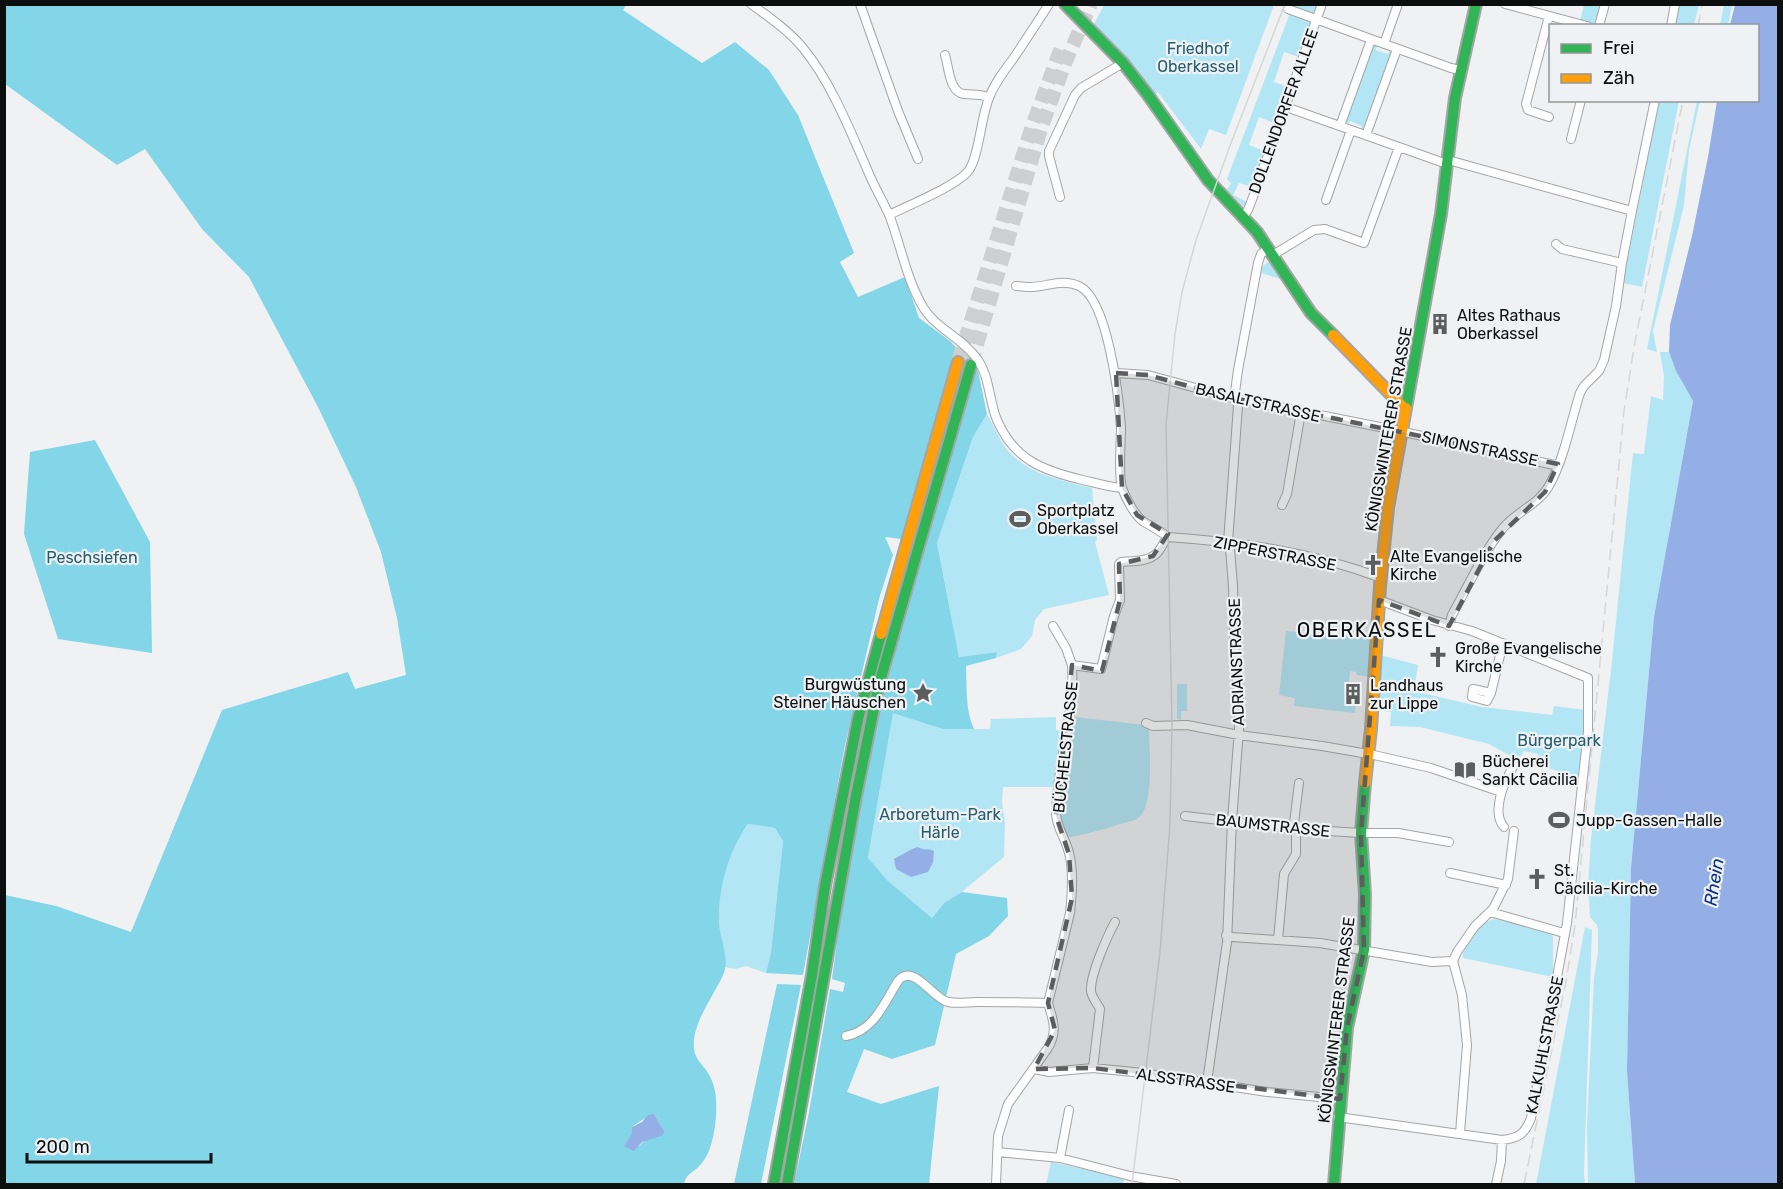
<svg xmlns="http://www.w3.org/2000/svg" width="1783" height="1189" font-family="Rubik,sans-serif">
<style>
.green{fill:#b3e6f5}
.forest{fill:#83d5e8;fill-rule:evenodd}
.water{fill:#93afe6}
.lines{fill:none;stroke-linecap:round;stroke-linejoin:round}
.highway-tunnel{stroke:#cdcfd1;stroke-width:14;stroke-dasharray:14 7;stroke-linecap:butt}
.street-casing{stroke:#a4a5a7;stroke-width:10}
.fast-casing{stroke:#a4a5a7;stroke-width:14}
.slow-casing{stroke:#a4a5a7;stroke-width:14}
.street{stroke:#fdfdfd;stroke-width:8}
.fast{stroke:#30b455;stroke-width:10}
.slow{stroke:#ff9f0a;stroke-width:10}
.tram{stroke:#d5d6d6;stroke-width:1.5}
.rail{stroke:#d5d6d6;stroke-width:1.5;stroke-dasharray:12 6;stroke-linecap:butt}
.marked{fill:#5c5d5e;fill-opacity:0.2;stroke:#5c5d5e;stroke-width:4.5;stroke-dasharray:12 8;stroke-linejoin:round}
.labels{text-anchor:middle;stroke-width:4.5;stroke-linejoin:round;paint-order:stroke}
.park-label{font-size:16px;fill:#265d6c;stroke:#eef2f4}
.street-label{font-size:16px;fill:#0d0e0e;stroke:#eef2f4}
.poi-label{font-size:16px;fill:#0d0e0e;stroke:#eef2f4;text-anchor:start}
.water-label{font-size:18px;font-style:italic;fill:#0b3089;stroke:#eef2f4}
.quarter-label{font-size:20px;letter-spacing:1.5px;fill:#0d0e0e;stroke:#eef2f4}
</style>
<rect width="100%" height="100%" fill="#eff1f3"/>
<path class="green" d="M1104,5H1274L1226,135L1209,129L1201,149L1158,92L1155,95L1153,93L1094,24Z
M1293,5H1317L1299,57L1284,52L1274,82L1288,87L1274,123L1259,117L1249,145L1264,151L1252,187L1239,183L1233,195L1247,202L1244,207L1227,190L1231,183L1227,179Z
M1584,5H1601L1596,23L1592,24L1580,21Z
M1679,5H1699L1694,25L1674,26Z
M1724,5H1732L1728,25H1720Z
M1373,44L1377,45L1376,50L1388,54L1390,50L1393,53L1365,130L1361,131L1362,126L1350,121L1348,126L1344,122Z
M1659,101H1679L1642,287L1623,283Z
M1697,101H1700L1689,150L1684,205L1653,331L1657,352L1647,349Z
M1271,262L1284,280L1261,273C1262,266 1264,263 1271,262Z
M1660,352H1669L1676,371L1693,401L1654,617L1631,868L1627,1071L1635,1184H1588L1587,1125L1594,978L1598,952V929L1597,925L1590,917L1588,886L1591,839L1612,661L1633,453L1644,454L1651,396L1663,400L1664,376Z
M987,414C993,424 998,437 1005,447C1025,474 1061,480 1092,488L1097,540L1095,542L1109,595L1044,609L1035,620L1032,636L1021,649L996,658L997,652L959,657L937,543L973,437Z
M1286,631L1371,638L1370,677L1357,675L1356,672L1350,671L1349,682L1347,683L1349,684L1347,702L1356,703L1355,713L1294,706L1295,698L1279,695Z
M1380,655L1418,665L1414,691L1482,707L1552,715L1554,706L1586,710L1580,777L1536,765L1538,754L1524,751L1518,760L1489,744L1420,727L1390,726L1391,712L1376,710Z
M1177,684H1187V711H1181V720L1177,719Z
M893,712L943,729H990L991,719L1056,717V730H1066L1057,787H1003L1002,803L1005,823L1004,857L958,895L944,903L932,918L887,880L868,859Z
M1074,717L1145,725L1149,727C1149,746 1155,807 1138,818C1134,821 1126,822 1120,824C1103,830 1085,834 1066,838L1058,814L1061,789Z
M748,824L775,828L783,840L771,952L766,973L746,966L735,969L725,967C723,953 720,939 719,925C717,890 728,852 748,824Z
M1496,919L1552,934L1553,937V977L1463,958V953C1471,938 1477,922 1496,919Z
M1585,927L1592,930L1584,1173L1585,1184H1536Z
M1051,1162L1124,1178L1123,1184H1046Z"/>
<path class="forest" d="M5,4L626,5L623,10L702,63L735,42L769,70L798,115L854,253L840,262L858,297L905,277L919,318L950,341L978,371L987,414L973,437L937,543L959,657L997,652L996,658L966,666C967,687 965,710 974,729H943L893,713L868,858L887,880L932,918L944,903L962,892L1007,898L1008,916L989,936L956,954L935,1045L892,1059L864,1049L847,1092L881,1104L939,1086L929,1184H794L809,1112L830,989L843,992L845,983L832,979L843,898L879,711L925,542L885,537L893,555L879,599L844,750L803,975L766,973L771,952L783,841L775,828L748,824C728,852 718,889 719,923C720,938 728,955 725,969C723,978 717,986 713,994C704,1010 692,1030 694,1049C695,1059 703,1065 708,1073C718,1089 717,1108 715,1126C713,1139 710,1154 701,1164C694,1173 687,1172 684,1184H5V895L56,906L131,932L222,710L348,672L355,689L406,675L397,618L381,552L356,487L318,407L249,277L202,229L145,149L117,165L5,84ZM654,1114L665,1132L645,1140L639,1146L632,1134V1127C639,1122 646,1117 654,1114Z
M95,440L150,542L152,653L58,639L24,534L30,452Z
M777,984L801,985L761,1184H734Z"/>
<path class="water" d="M1735,5H1778V1184H1635L1627,1071L1631,868L1654,617L1693,401L1676,371L1669,352L1670,325L1692,236L1708,157L1717,101L1758,100V26L1730,25Z
M918,847C924,851 929,848 934,851L933,862L928,872L911,877L896,869L894,859L912,849Z
M654,1114L665,1132L661,1136L642,1142L634,1151L624,1146L632,1134V1127L642,1122L648,1115Z"/>
<g class="lines">
<path class="highway-tunnel" d="M958,362L1032,126L1062,45
M971,365L1041,129L1066,61L1091,4"/>
<defs>
<path id="street" d="M751,4C769,17 789,31 803,48C832,83 852,135 870,176C876,190 884,203 890,217C901,247 907,280 923,307C936,329 963,338 978,360C990,378 989,401 997,420C1014,460 1044,471 1083,480C1096,483 1109,487 1122,488
M860,4L898,111L918,159
M1505,4L1587,26
M1288,9L1451,68L1460,70
M1549,16L1526,104L1528,110L1549,117
M1599,26L1605,4
M1671,26L1675,4
M1384,44L1398,4
M945,55C949,67 949,92 964,94C973,95 980,94 989,97
M1286,107L1447,164
M1340,126L1371,40
M1366,135L1397,49
M1571,139L1581,100
M1448,160L1632,211
M1060,197L1049,156V151L1075,95L1081,88L1123,63
M1326,200L1351,130
M889,215C907,206 959,185 969,170C979,156 981,117 989,98C994,84 1004,71 1013,59C1025,41 1037,23 1049,4
M1243,217L1248,210L1253,197L1322,4
M1556,244L1562,249L1622,263
M1273,255L1314,230L1325,229L1364,243L1399,147
M1016,286C1020,286 1025,287 1030,287C1047,287 1062,278 1079,286C1108,299 1119,398 1121,428C1121,445 1118,473 1122,488C1126,499 1135,516 1144,522C1153,527 1160,531 1168,537
M1116,373L1148,375L1229,397L1395,430L1554,465L1558,464
M1282,505L1287,494L1301,412
M1168,537C1240,542 1313,552 1381,578
M1053,626L1066,648L1072,665
M1449,626L1452,615C1467,588 1484,551 1503,528C1517,511 1540,504 1550,484C1564,459 1571,421 1580,393L1584,386L1599,371L1604,360L1616,306L1622,263L1632,211L1655,100
M1491,693L1487,701L1472,697L1473,689L1491,693L1503,643
M1146,723L1153,726L1187,725L1239,735L1322,746L1374,755L1431,768L1501,792
M1185,816L1296,829L1361,833H1398L1449,842
M1504,827C1491,812 1504,782 1513,767
M1450,873L1506,885
M1490,912L1564,933
M1226,935L1232,937L1320,943L1432,962L1453,961
M1278,940L1284,874L1296,854V833L1294,823L1299,783
M846,1036C874,1031 884,1003 898,981C913,962 933,999 948,1002C957,1004 968,1002 977,1002C1001,1002 1025,1002 1048,1003
M1093,1068L1100,1009C1097,1003 1092,998 1091,991C1090,975 1107,937 1115,922
M1034,1069L1049,1072L1093,1068L1143,1073L1267,1092L1340,1099
M1207,1082L1227,942L1232,821L1239,729V699L1235,661L1233,586L1230,549L1228,542L1238,406L1235,392L1238,370L1258,263L1261,254L1268,248
M1338,1117L1502,1140C1519,1138 1525,1134 1531,1118L1567,923L1588,731V678L1472,631L1432,620L1379,600
M1460,1133L1467,1045L1462,995L1453,961L1457,952L1475,926L1493,909L1508,879L1514,831
M997,1152L1060,1158L1130,1176L1176,1184
M1060,1158L1069,1110
M996,1184L998,1136L1008,1104L1048,1048C1058,1031 1053,1020 1048,1003L1070,913C1072,894 1074,871 1069,853C1066,839 1056,827 1056,813C1057,763 1075,715 1072,665L1101,669L1114,616L1120,600L1119,564L1121,562C1132,561 1147,562 1156,554C1161,550 1163,542 1168,537
M1496,1184L1501,1161L1502,1140"/>
<path id="fast" d="M1065,4L1123,63L1148,95L1208,180L1257,232L1311,313L1333,335
M1406,408L1441,214L1455,98L1476,4
M774,1184L812,975L825,886L858,719L881,634
M787,1184L855,801L878,688L971,365
M1334,1184L1347,1028L1364,950L1365,894L1361,833L1365,783"/>
<path id="slow" d="M1333,335L1405,409
M881,634L958,362
M1365,783L1371,729L1380,586L1388,508L1406,408"/>
</defs>
<use href="#street" class="street-casing"/>
<use href="#fast" class="fast-casing"/>
<use href="#slow" class="slow-casing"/>
<use href="#street" class="street"/>
<use href="#fast" class="fast"/>
<use href="#slow" class="slow"/>
<path class="tram" d="M1132,1184L1160,952L1170,824L1172,725L1166,424L1175,334L1182,292L1196,240L1231,143L1285,4"/>
<path class="rail" d="M1698,26L1702,4
M1524,1184L1566,981L1575,925L1624,411L1634,347L1683,100"/>
</g>
<path class="marked" d="M1116,373L1148,375L1229,397L1558,464L1545,492L1494,541L1449,626L1379,600L1361,833L1364,950L1347,1028L1340,1099L1093,1068L1034,1069L1055,1030L1048,1003L1072,898L1069,854L1056,816L1072,665L1102,671L1120,600L1119,564L1153,556L1168,534L1137,515L1122,488Z"/>
<defs>
<symbol id="building-bare" viewBox="-9 -9 18 18"><path d="M-4-6H4V6H1V3H-1V6H-4ZM-2.5-4.3h1.7v1.8h-1.7ZM.8-4.3h1.7v1.8H.8ZM-2.5-1h1.7V.8h-1.7ZM.8-1h1.7V.8H.8Z" fill="#5c5d5e" stroke="#eef2f4" stroke-width="2.5" paint-order="stroke"/></symbol>
<symbol id="stadium-bare" viewBox="-9 -9 18 18"><path d="M0-5a6.5 5 0 1 0 0 10a6.5 5 0 1 0 0-10ZM-3.5-1.8h7v3.6h-7Z" fill="#5c5d5e" stroke="#eef2f4" stroke-width="2.5" paint-order="stroke"/></symbol>
<symbol id="church-bare" viewBox="-9 -9 18 18"><path d="M-1.2-6h2.4v3.5h3.3v2.4h-3.3V6h-2.4V-.1h-3.3v-2.4h3.3Z" fill="#5c5d5e" stroke="#eef2f4" stroke-width="2.5" paint-order="stroke"/></symbol>
<symbol id="sight-bare" viewBox="-9 -9 18 18"><path d="M0-6L1.8-2.2L6-1.7L2.9 1.2L3.7 5.4L0 3.3L-3.7 5.4L-2.9 1.2L-6-1.7L-1.8-2.2Z" fill="#5c5d5e" stroke="#eef2f4" stroke-width="2.5" paint-order="stroke"/></symbol>
<symbol id="library-bare" viewBox="-9 -9 18 18"><path d="M-6-4Q-3-5.5-.7-3.5V5Q-3 3-6 4ZM6-4Q3-5.5 .7-3.5V5Q3 3 6 4Z" fill="#5c5d5e" stroke="#eef2f4" stroke-width="2.5" paint-order="stroke"/></symbol>
</defs>
<g fill-rule="evenodd">
<use href="#building-bare" x="1425" y="309" width="30" height="30"/>
<use href="#stadium-bare" x="1005" y="504" width="30" height="30"/>
<use href="#church-bare" x="1358" y="550" width="30" height="30"/>
<use href="#church-bare" x="1423" y="642" width="30" height="30"/>
<use href="#sight-bare" x="908" y="678" width="30" height="30"/>
<use href="#building-bare" x="1338" y="679" width="30" height="30"/>
<use href="#library-bare" x="1450" y="755" width="30" height="30"/>
<use href="#stadium-bare" x="1544" y="805" width="30" height="30"/>
<use href="#church-bare" x="1522" y="864" width="30" height="30"/>
</g>
<g class="labels">
<g class="park-label">
<text x="1198" y="54">Friedhof<tspan x="1198" dy="18">Oberkassel</tspan></text>
<text x="92" y="563">Peschsiefen</text>
<text x="1559" y="746">Bürgerpark</text>
<text x="940" y="820">Arboretum-Park<tspan x="940" dy="18">Härle</tspan></text>
</g>
<g class="street-label">
<text transform="translate(1283 111) rotate(-70)" y="6">DOLLENDORFER ALLEE</text>
<text transform="translate(1258 402) rotate(13)" y="6">BASALTSTRASSE</text>
<text transform="translate(1388 429) rotate(-80)" y="6">KÖNIGSWINTERER STRASSE</text>
<text transform="translate(1480 448) rotate(12)" y="6">SIMONSTRASSE</text>
<text transform="translate(1275 553) rotate(11)" y="6">ZIPPERSTRASSE</text>
<text transform="translate(1236 662) rotate(-92)" y="6">ADRIANSTRASSE</text>
<text transform="translate(1065 747) rotate(-84)" y="6">BÜCHELSTRASSE</text>
<text transform="translate(1273 825) rotate(6)" y="6">BAUMSTRASSE</text>
<text transform="translate(1336 1020) rotate(-83)" y="6">KÖNIGSWINTERER STRASSE</text>
<text transform="translate(1544 1045) rotate(-79)" y="6">KALKUHLSTRASSE</text>
<text transform="translate(1186 1080) rotate(8)" y="6">ALSSTRASSE</text>
</g>
<g class="poi-label">
<text x="1457" y="321">Altes Rathaus<tspan x="1457" dy="18">Oberkassel</tspan></text>
<text x="1037" y="516">Sportplatz<tspan x="1037" dy="18">Oberkassel</tspan></text>
<text x="1390" y="562">Alte Evangelische<tspan x="1390" dy="18">Kirche</tspan></text>
<text x="1455" y="654">Große Evangelische<tspan x="1455" dy="18">Kirche</tspan></text>
<text x="906" y="690" text-anchor="end">Burgwüstung<tspan x="906" dy="18">Steiner Häuschen</tspan></text>
<text x="1370" y="691">Landhaus<tspan x="1370" dy="18">zur Lippe</tspan></text>
<text x="1482" y="767">Bücherei<tspan x="1482" dy="18">Sankt Cäcilia</tspan></text>
<text x="1576" y="826">Jupp-Gassen-Halle</text>
<text x="1554" y="876">St.<tspan x="1554" dy="18">Cäcilia-Kirche</tspan></text>
</g>
<g class="water-label">
<text transform="translate(1714 882) rotate(-81)" y="6">Rhein</text>
</g>
<g class="quarter-label">
<text x="1367" y="637">OBERKASSEL</text>
</g>
</g>
<rect width="1783" height="1189" fill="none" stroke="#0d0e0e" stroke-width="12"/>
<rect x="1549" y="24" width="210" height="78" fill="#eef2f4" stroke="#949798" stroke-width="1.5"/>
<rect x="1561" y="44" width="30" height="9" fill="#30b455" stroke="#949798" stroke-width="1.5"/>
<text x="1603" y="54" font-size="18" fill="#0d0e0e">Frei</text>
<rect x="1561" y="74" width="30" height="9" fill="#ff9f0a" stroke="#949798" stroke-width="1.5"/>
<text x="1603" y="84" font-size="18" fill="#0d0e0e">Zäh</text>
<path d="M27 1153v9h184v-9" fill="none" stroke="#0d0e0e" stroke-width="3"/>
<text x="36" y="1153" font-size="18" fill="#0d0e0e" stroke="#eef2f4" stroke-width="4.5" paint-order="stroke">200 m</text>
</svg>
